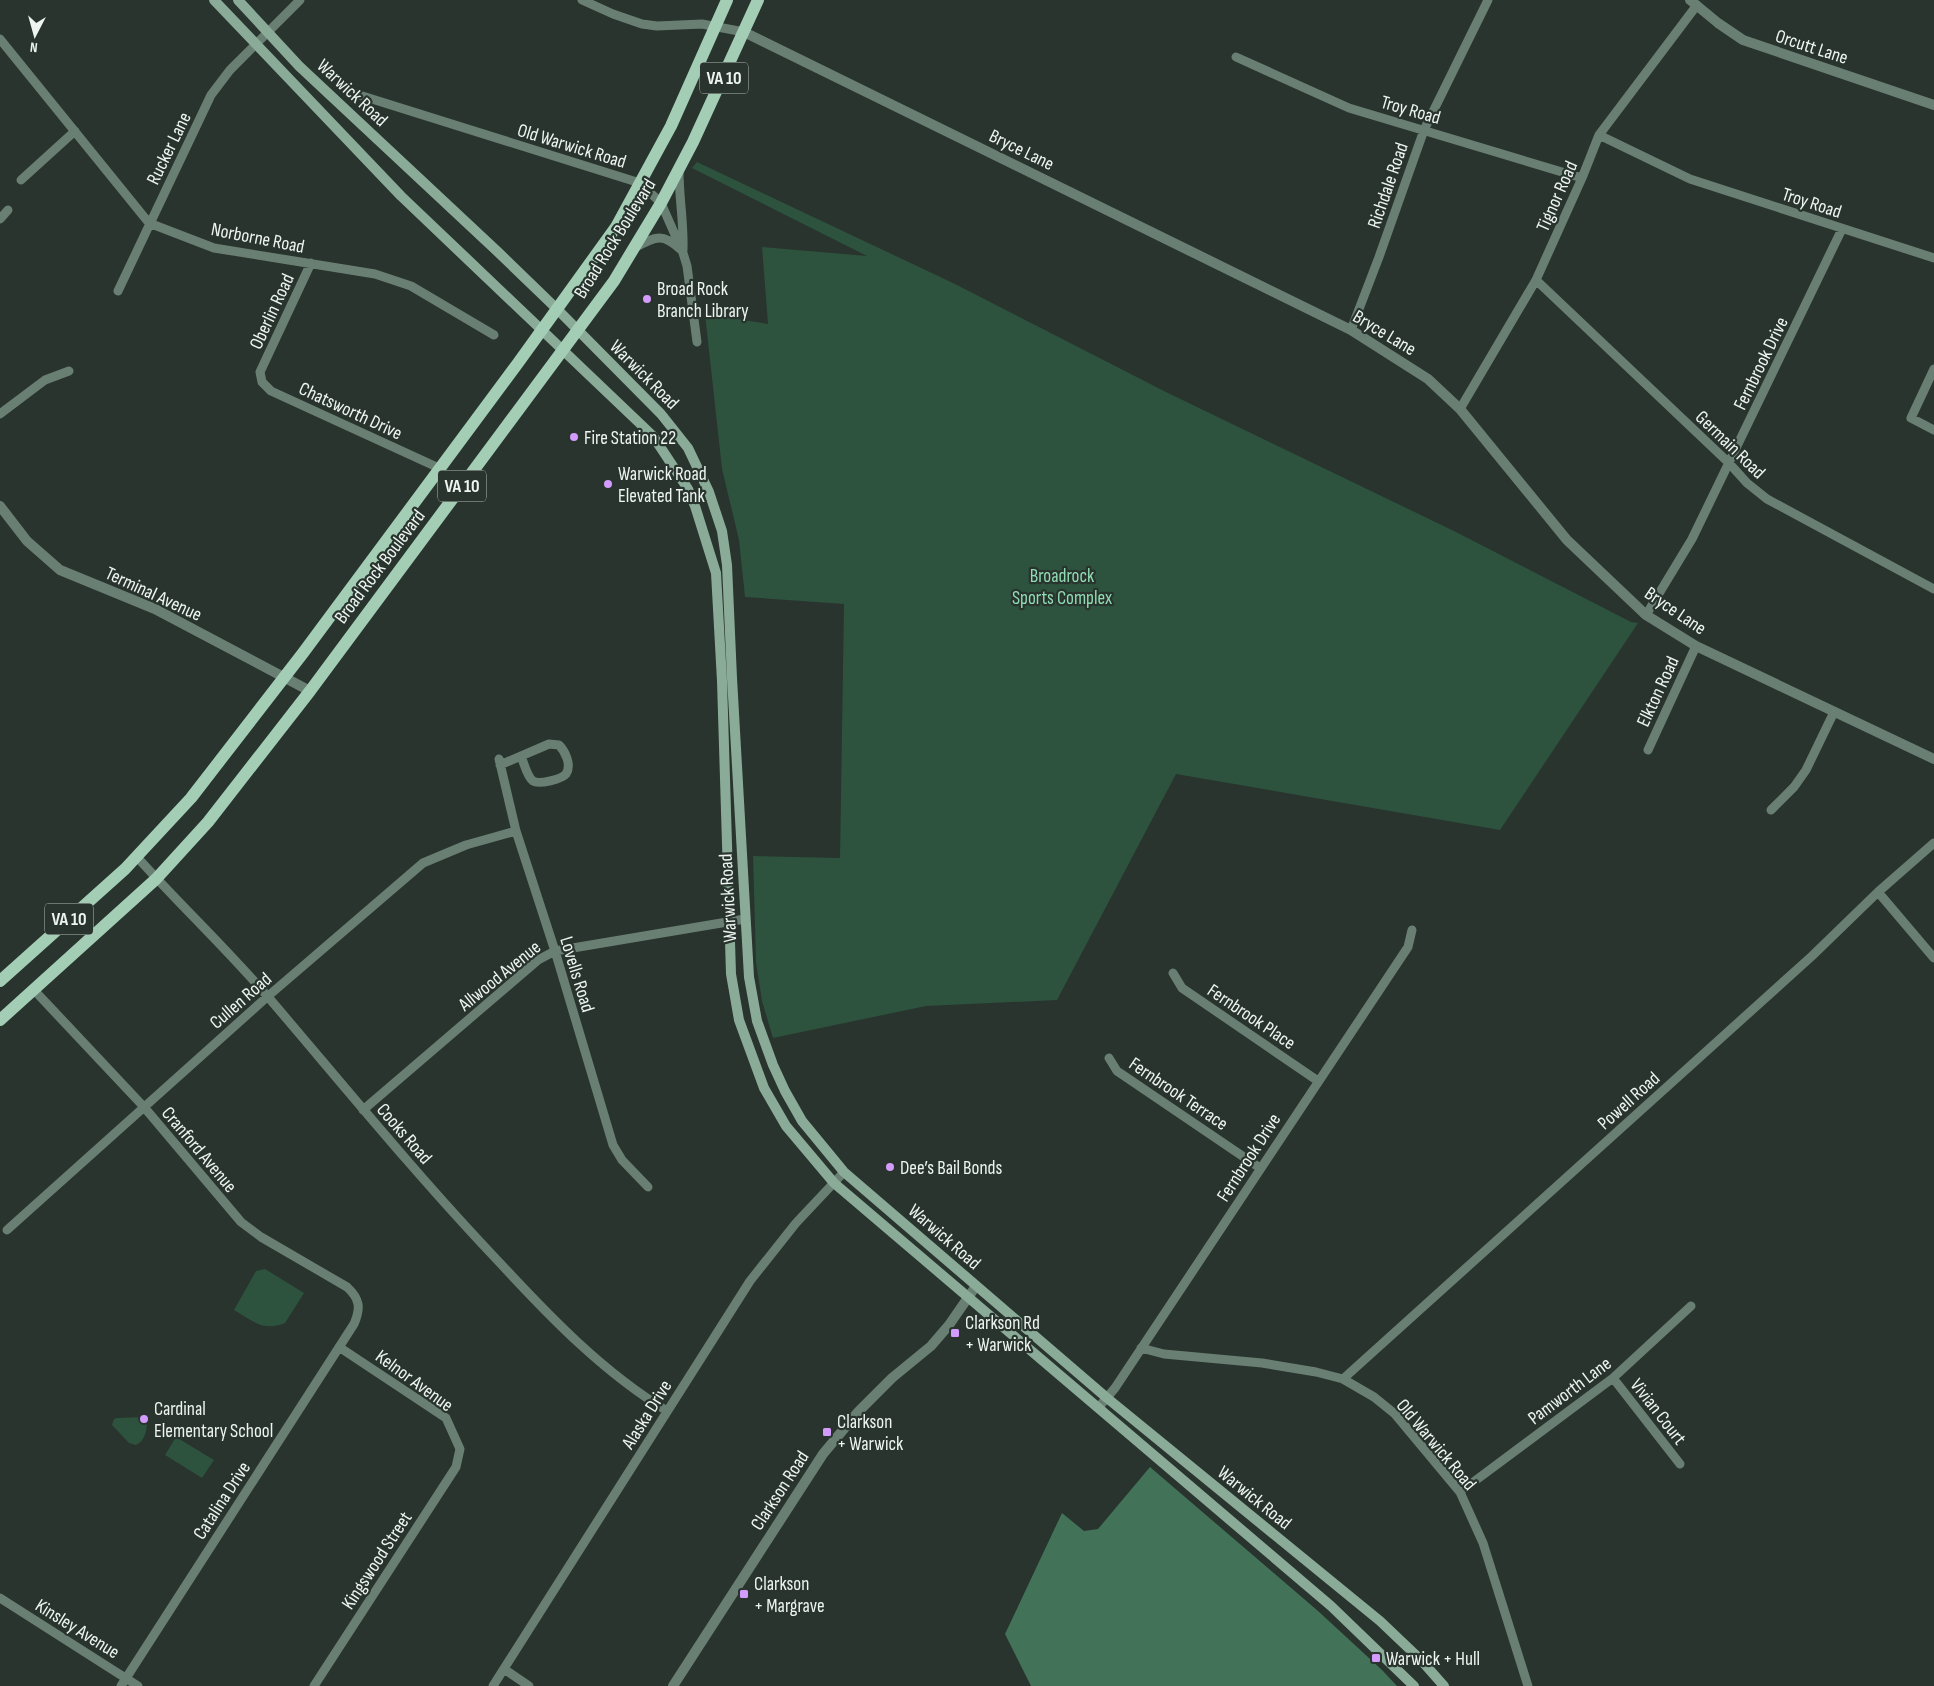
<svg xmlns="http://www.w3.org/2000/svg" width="1934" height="1686" font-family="'Sofia Sans Condensed',sans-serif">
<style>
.green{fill:#2d523e}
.forest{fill:#427258}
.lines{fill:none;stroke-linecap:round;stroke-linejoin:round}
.minor{stroke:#6a7f73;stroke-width:9}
.tertiary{stroke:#6a7f73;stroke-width:10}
.secondary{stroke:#8aab98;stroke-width:10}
.primary{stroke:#a3ceb5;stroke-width:12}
.poi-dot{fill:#d39cfc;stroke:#28342d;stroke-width:2}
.labels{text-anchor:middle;stroke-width:4.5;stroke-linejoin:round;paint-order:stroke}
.shield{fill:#28342d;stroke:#b3bbb6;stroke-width:1}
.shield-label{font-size:18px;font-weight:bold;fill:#eef5f1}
.street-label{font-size:19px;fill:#eef5f1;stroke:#28342d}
.poi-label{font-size:19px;fill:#eef5f1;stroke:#28342d;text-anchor:start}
.park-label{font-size:19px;fill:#90ddb3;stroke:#28342d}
</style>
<rect width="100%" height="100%" fill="#28342d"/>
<path class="green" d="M697,162L955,284L1166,392L1456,532L1631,622L1638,623L1500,830L1176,774L1057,1000L926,1006L773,1038L762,1001L756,962L753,856L840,858L844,604L745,597L739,540L722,469L705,314L768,324L762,247L867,256L692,168Z
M265,1269L304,1293L285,1323C263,1332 253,1321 234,1310L256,1271Z
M143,1417L147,1423C147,1431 144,1442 136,1445L129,1443L112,1425L114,1419L117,1418Z
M176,1437L214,1460L202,1478L165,1455Z"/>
<path class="forest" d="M1150,1467L1318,1611L1382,1670L1397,1686H1031L1005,1634L1062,1513L1084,1531L1098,1529Z"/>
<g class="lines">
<path class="minor" d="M582,0L613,14L642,24L657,26L702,24L744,32
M0,39L149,223L214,248L375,274L411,286L494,335
M1236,57L1349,108L1582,178
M356,94L640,183L661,203L683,253L687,266L697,342
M1599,135L1690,179L1934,258
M679,171C679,198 684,223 683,250
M21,180L75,131
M0,219L8,210
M634,248C655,237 662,232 680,249
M311,263L260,372L262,382L271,391L439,468
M1536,280L1729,463L1747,483L1767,499L1934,589
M118,291L211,95L230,70L300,0
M1351,330L1379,257L1424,130L1488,0
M1934,369L1911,418L1934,430
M1460,409L1536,280L1582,178L1599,135L1697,5
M0,414L45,380L69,371
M1646,615L1692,539L1842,229
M1648,750L1696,646
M499,759L516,831L555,951L613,1145L622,1160L648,1187
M500,765L549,744L559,745C565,751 572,765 566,774C562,779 539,785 533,781C527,777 524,763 521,756
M1771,810L1794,787L1806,770L1834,712
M137,857C180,905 227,949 269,998C345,1087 419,1178 500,1263C551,1318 603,1372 667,1411
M1878,892L1934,958
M1173,973L1182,988L1318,1081
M34,990L144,1107L241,1222L261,1237L347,1287C360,1299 361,1308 354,1324L121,1686
M1109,1058L1117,1071L1260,1168
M363,1110L538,960L555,951L745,919
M7,1230L267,997L423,863L466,845L516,831
M1141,1348L1164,1354L1262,1363L1316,1372L1343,1379L1374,1397L1395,1414L1460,1492L1483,1543L1528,1686
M1613,1378L1680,1464
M1343,1379L1812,956L1878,892L1934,843
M1098,1408L1115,1388L1408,947L1412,930
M1460,1492L1613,1378L1691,1306
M0,1598L138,1686
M504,1669L529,1686
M314,1686L456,1467L460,1449L446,1418L339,1347
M493,1686L750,1281L796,1223L844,1172"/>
<path class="tertiary" d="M1690,0L1718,23L1743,40L1934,105
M744,32L1351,330L1428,379L1460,409L1567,540L1646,615L1696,646L1934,759
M0,506L27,541L60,570L155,609L310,691
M673,1686L823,1454L858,1412L892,1378L931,1346L949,1325L976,1286"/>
<path class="secondary" d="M214,0L401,196L653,436L688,489L695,506L716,573L722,681L731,974L739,1020L764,1088L786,1126L834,1183L1331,1606L1414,1686
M238,0L299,66L499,253L558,310L661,414L688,448L709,492L722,531L727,565L732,678L749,977L757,1021L773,1065L785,1091L802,1121L844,1172L1107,1398L1380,1621L1421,1660L1444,1686"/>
<path class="primary" d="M0,981L125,869L191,798L303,653L518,363L616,227L671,126L727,0
M0,1020L156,879L208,822L310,691L614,281L661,203L693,142L758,0"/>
</g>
<g class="poi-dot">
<circle cx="647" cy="299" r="5"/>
<circle cx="574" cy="437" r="5"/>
<circle cx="608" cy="484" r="5"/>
<circle cx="890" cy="1167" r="5"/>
<rect x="950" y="1328" width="10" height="10" rx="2.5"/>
<circle cx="144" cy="1419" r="5"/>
<rect x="822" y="1427" width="10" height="10" rx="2.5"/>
<rect x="739" y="1589" width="10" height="10" rx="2.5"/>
<rect x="1371" y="1653" width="10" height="10" rx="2.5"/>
</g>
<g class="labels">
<g class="shield">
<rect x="700" y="62.5" width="48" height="31" rx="4"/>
<rect x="438" y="470.5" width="48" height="31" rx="4"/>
<rect x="45" y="903.5" width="48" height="31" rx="4"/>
</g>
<g class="shield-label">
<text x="724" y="84">VA 10</text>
<text x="462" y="492">VA 10</text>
<text x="69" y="925">VA 10</text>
</g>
<g class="street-label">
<text transform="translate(1812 46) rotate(18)" y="7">Orcutt Lane</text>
<text transform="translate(353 92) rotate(43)" y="7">Warwick Road</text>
<text transform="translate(1411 109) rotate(16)" y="7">Troy Road</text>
<text transform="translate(572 145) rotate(17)" y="7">Old Warwick Road</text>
<text transform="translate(168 148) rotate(-64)" y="7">Rucker Lane</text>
<text transform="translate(1022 149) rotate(26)" y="7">Bryce Lane</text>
<text transform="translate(1387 185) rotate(-71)" y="7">Richdale Road</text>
<text transform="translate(1556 196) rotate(-66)" y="7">Tignor Road</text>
<text transform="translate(1812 202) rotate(18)" y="7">Troy Road</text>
<text transform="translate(258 237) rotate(11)" y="7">Norborne Road</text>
<text transform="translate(614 238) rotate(-58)" y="7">Broad Rock Boulevard</text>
<text transform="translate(271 311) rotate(-65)" y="7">Oberlin Road</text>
<text transform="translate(1385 332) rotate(31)" y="7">Bryce Lane</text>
<text transform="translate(1760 363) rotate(-64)" y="7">Fernbrook Drive</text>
<text transform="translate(645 374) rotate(45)" y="7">Warwick Road</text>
<text transform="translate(351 410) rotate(25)" y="7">Chatsworth Drive</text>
<text transform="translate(1731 444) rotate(44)" y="7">Germain Road</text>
<text transform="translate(379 566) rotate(-53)" y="7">Broad Rock Boulevard</text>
<text transform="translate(154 593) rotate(25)" y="7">Terminal Avenue</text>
<text transform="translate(1676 610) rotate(34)" y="7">Bryce Lane</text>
<text transform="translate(1657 691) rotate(-65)" y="7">Elkton Road</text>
<text transform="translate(727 898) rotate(-93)" y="7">Warwick Road</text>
<text transform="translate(578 974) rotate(73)" y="7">Lovells Road</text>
<text transform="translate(499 975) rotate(-39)" y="7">Allwood Avenue</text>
<text transform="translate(240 1000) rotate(-41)" y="7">Cullen Road</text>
<text transform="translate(1252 1016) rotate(34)" y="7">Fernbrook Place</text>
<text transform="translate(1179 1093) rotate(34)" y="7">Fernbrook Terrace</text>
<text transform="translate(1628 1100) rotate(-42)" y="7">Powell Road</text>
<text transform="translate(405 1133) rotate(49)" y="7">Cooks Road</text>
<text transform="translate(200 1149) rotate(50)" y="7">Cranford Avenue</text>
<text transform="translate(1248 1157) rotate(-57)" y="7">Fernbrook Drive</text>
<text transform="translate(945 1236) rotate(41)" y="7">Warwick Road</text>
<text transform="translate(415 1380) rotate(36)" y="7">Kelnor Avenue</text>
<text transform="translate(1569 1390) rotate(-37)" y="7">Pamworth Lane</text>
<text transform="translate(1659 1411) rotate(52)" y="7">Vivian Court</text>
<text transform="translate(646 1414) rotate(-58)" y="7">Alaska Drive</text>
<text transform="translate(1437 1444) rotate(50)" y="7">Old Warwick Road</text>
<text transform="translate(779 1490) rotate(-57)" y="7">Clarkson Road</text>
<text transform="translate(1255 1497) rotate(39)" y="7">Warwick Road</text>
<text transform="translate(221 1500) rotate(-57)" y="7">Catalina Drive</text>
<text transform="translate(376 1560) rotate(-57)" y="7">Kingswood Street</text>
<text transform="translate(78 1628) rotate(32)" y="7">Kinsley Avenue</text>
</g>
<g class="poi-label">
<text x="657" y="295">Broad Rock<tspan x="657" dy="22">Branch Library</tspan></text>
<text x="584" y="444">Fire Station 22</text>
<text x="618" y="480">Warwick Road<tspan x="618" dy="22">Elevated Tank</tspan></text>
<text x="900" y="1174">Dee’s Bail Bonds</text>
<text x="965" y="1329">Clarkson Rd<tspan x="965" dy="22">+ Warwick</tspan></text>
<text x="154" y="1415">Cardinal<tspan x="154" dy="22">Elementary School</tspan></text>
<text x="837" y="1428">Clarkson<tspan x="837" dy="22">+ Warwick</tspan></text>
<text x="754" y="1590">Clarkson<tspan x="754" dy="22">+ Margrave</tspan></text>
<text x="1386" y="1665">Warwick + Hull</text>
</g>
<g class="park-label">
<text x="1062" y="582">Broadrock<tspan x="1062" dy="22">Sports Complex</tspan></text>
</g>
</g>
<g transform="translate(35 35) rotate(186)" stroke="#28342d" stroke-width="4" paint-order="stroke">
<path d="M0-4L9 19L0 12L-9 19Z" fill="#eef5f1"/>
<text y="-8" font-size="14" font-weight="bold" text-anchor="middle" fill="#eef5f1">N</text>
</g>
</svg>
